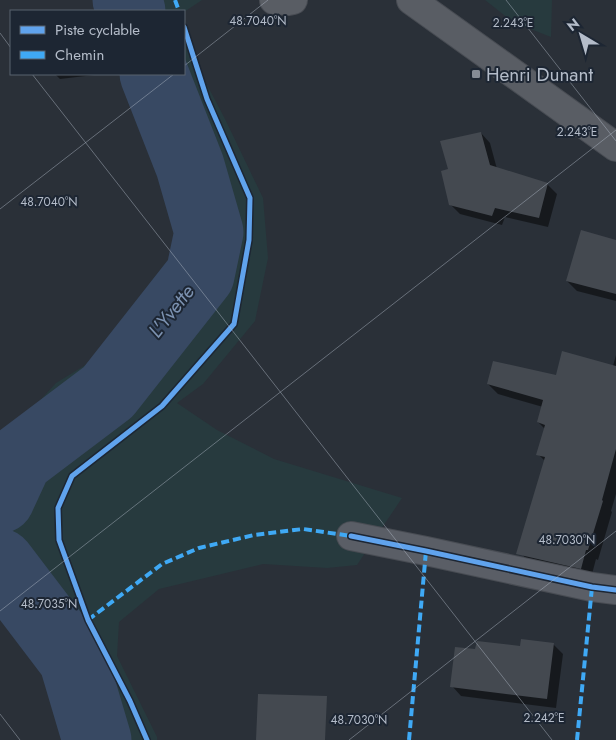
<svg xmlns="http://www.w3.org/2000/svg" width="616" height="740" font-family="Jost,sans-serif">
<style>
.green{fill:#273a3e}
.shadow{fill:#0007}
.lines{fill:none;stroke-linecap:round;stroke-linejoin:round}
.river{stroke:#384963;stroke-width:69}
.building{fill:#444950}
.street-casing{stroke:#484c53;stroke-width:30}
.secondary-casing{stroke:#484c53;stroke-width:30}
.street{stroke:#5a5e66;stroke-width:28}
.secondary{stroke:#595d64;stroke-width:28}
.quiet{stroke:#3fa9f5;stroke-width:4;stroke-dasharray:8 4;stroke-linecap:butt}
.cycleway-casing{stroke:#1d2633;stroke-width:8}
.cycleway{stroke:#60a3ed;stroke-width:5}
.ticks{fill:none;stroke:#b4bcc9;stroke-width:1;stroke-opacity:0.45}
.poi-dot{fill:#848b96;stroke:#1d2633;stroke-width:2}
.labels{text-anchor:middle;stroke-width:4;stroke-linejoin:round;paint-order:stroke}
.poi-label{font-size:19px;fill:#b4bcc9;stroke:#1d2633;text-anchor:start}
.water-label{font-size:20px;font-style:italic;fill:#7c92b1;stroke:#1d2633}
.ticks-label{font-size:12px;text-anchor:middle;fill:#b4bcc9;stroke:#1d2633;stroke-width:4;stroke-linejoin:round;paint-order:stroke}
</style>
<rect width="100%" height="100%" fill="#2a3038"/>
<path class="green" d="M99,0H202L184,12L103,11Z
M485,0H552L551,37L513,22Z
M184,41L225,119L263,198L268,258L255,321L203,384L177,403L217,430L274,459L402,498L357,565L327,568L263,564L159,589L119,622L117,656L157,737V740H81L57,681L20,616L0,587V453L14,429L56,383L123,342L178,270L186,223L173,166L128,74H184Z"/>
<path class="shadow" d="M55,74H94V75L60,79Z
M481,133L490,143L497,169L547,184L557,194L548,227L505,217L502,225L460,214L450,204L449,170Z
M616,242V301L577,291L567,281Z
M616,355V494L611,511L612,512L598,560L596,559L591,578L529,561L519,551L545,461L538,454L545,429L538,422L543,407L498,394L488,384L557,376L613,366Z
M553,644L563,654L556,708L461,696L452,686L476,651Z"/>
<g class="lines">
<path class="river" d="M127,0L131,11
M0,499L18,460L108,392L200,275L209,232L190,166L154,74
M0,563L73,659L97,740"/>
</g>
<path class="building" d="M481,132L490,165L548,183L539,218L495,208L492,216L449,205L441,171L448,169L440,141Z
M581,230L616,240V294L566,281Z
M562,351L616,366V449L602,500L603,501L588,550H586L581,569L516,554L545,457L536,455L545,425L537,422L543,400L487,384L493,361L556,375Z
M521,639L554,643L547,699L450,687L455,647L475,649L477,641L520,646Z
M258,694L327,696L325,740H256Z"/>
<g class="lines">
<defs>
<path id="street" d="M351,536L426,551L592,587L616,590"/>
<path id="secondary" d="M274,0L288,1L293,0
M411,0L616,147"/>
</defs>
<use href="#street" class="street-casing"/>
<use href="#secondary" class="secondary-casing"/>
<use href="#street" class="street"/>
<use href="#secondary" class="secondary"/>
<path class="quiet" d="M175,0L179,11
M88,620L162,564L199,548L254,535L303,529L351,536
M409,740L426,551
M577,740L592,587"/>
<defs>
<path id="cycleway" d="M351,536L426,551L592,587L616,590
M147,740L130,701L88,620L59,540L58,508L72,476L162,406L234,324L249,240L250,198L207,99L184,27"/>
</defs>
<use href="#cycleway" class="cycleway-casing"/>
<use href="#cycleway" class="cycleway"/>
</g>
<path class="ticks" d="M506,0L616,141M0,33L11,48M184,66L268,0M32,74L552,740M0,209L174,74M0,611L616,130M0,714L20,740M349,740L616,531"/>
<rect class="poi-dot" x="471" y="69" width="10" height="10" rx="2.5"/>
<g class="labels">
<g class="poi-label">
<text x="486" y="81">Henri Dunant</text>
</g>
<g class="water-label">
<text transform="translate(171 311) rotate(-52)" y="7">L'Yvette</text>
</g>
</g>
<g class="ticks-label">
<text x="258" y="25">48.7040°N</text>
<text x="513" y="27">2.243°E</text>
<text x="577" y="136">2.243°E</text>
<text x="49" y="206">48.7040°N</text>
<text x="567" y="544">48.7030°N</text>
<text x="49" y="608">48.7035°N</text>
<text x="544" y="722">2.242°E</text>
<text x="359" y="724">48.7030°N</text>
</g>
<rect x="10" y="10" width="175" height="65" fill="#1d2633" stroke="#59626f"/>
<rect x="20" y="26" width="25" height="8" fill="#60a3ed" stroke="#59626f"/>
<text x="55" y="35" font-size="15" fill="#b4bcc9">Piste cyclable</text>
<rect x="20" y="51" width="25" height="8" fill="#3fa9f5" stroke="#59626f"/>
<text x="55" y="60" font-size="15" fill="#b4bcc9">Chemin</text>
<g transform="translate(581 35) rotate(322)" stroke="#1d2633" stroke-width="4" paint-order="stroke">
<path d="M0-4L9 19L0 12L-9 19Z" fill="#b4bcc9"/>
<text y="-8" font-size="14" font-weight="bold" text-anchor="middle" fill="#b4bcc9">N</text>
</g>
</svg>
